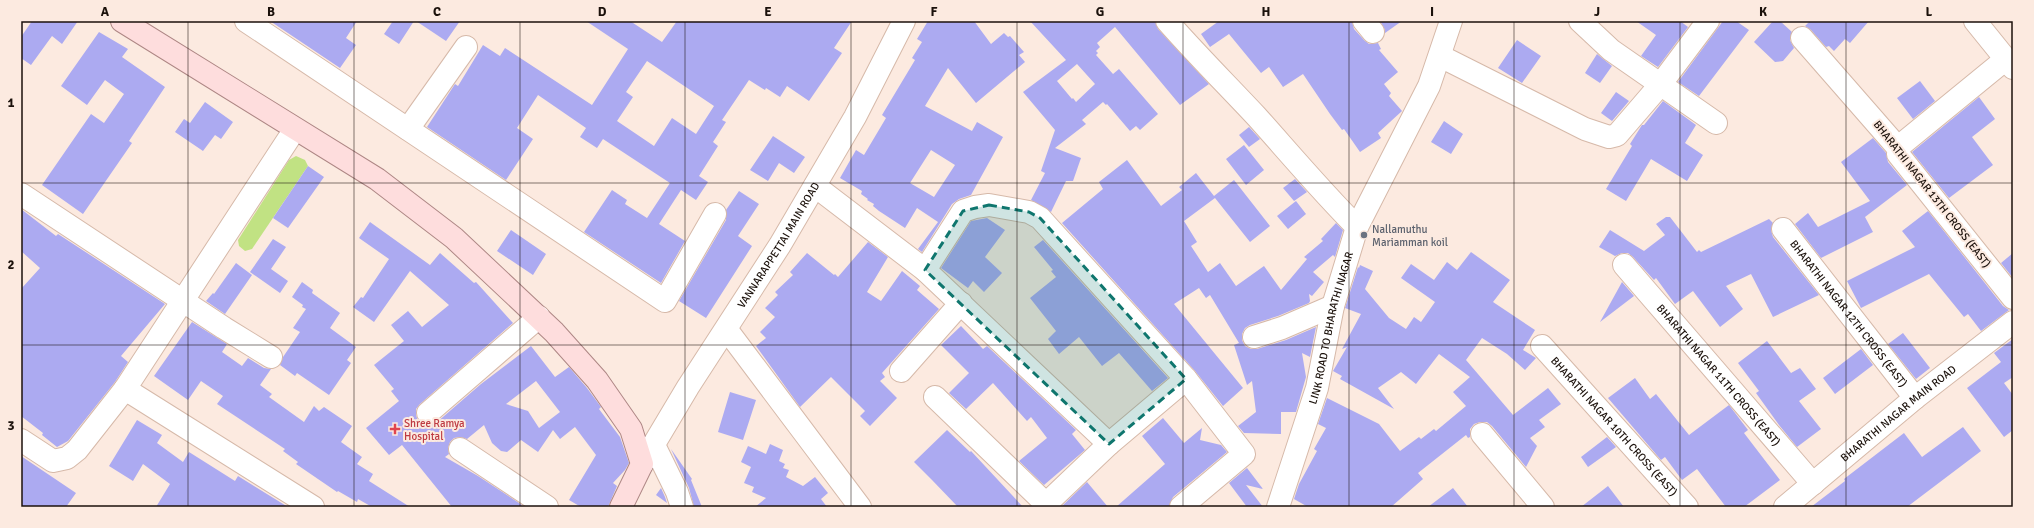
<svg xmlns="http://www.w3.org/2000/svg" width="2034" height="528" viewBox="0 0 2034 528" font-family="Signika,sans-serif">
<rect width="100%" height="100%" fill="#fceae0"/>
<path fill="#c1e283" d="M296,156L305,160L308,166L252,249L245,251L239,246L238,240L289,160Z"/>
<path fill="#acaaf1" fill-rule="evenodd" d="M32,21H78L62,44L52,36L31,65L21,58V37Z
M270,21H357L346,38L356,45L340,68Z
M393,21H414L399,44L384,34Z
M416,21H460L446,41Z
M586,21H630L662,42L677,21H852L834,48L842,53L809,101L787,86L780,97L766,88L765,90L749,80L722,120L726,122L713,142L718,146L699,176L708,182L696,200L681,190L659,224L685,241L661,283L584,232L612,190L627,200L625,204L647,218L670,183L603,139L597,148L580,137L586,128L538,95L517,128L533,139L506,180L427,127L455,84L458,86L483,45L500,56L505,48L592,105L628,49ZM647,61L714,106L696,134L672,118L654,146L617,121L633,97L626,92Z
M928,21H974L991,44L1004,33L1008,37L1010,36L1024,52L1019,55L1025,62L976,103L948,68L925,106L972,131L977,122L1003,137L971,195L959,199L952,204L922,252L918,249L938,222L917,208L905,228L879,211L873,206L874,204L867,200L868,199L861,194L862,191L840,178L856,150L864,155L886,118L882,115L915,60L912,58L922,42L917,39ZM931,150L955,165L934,197L910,183Z
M1030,21H1155L1158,29L1209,84L1180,105L1115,27L1097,43L1100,47L1096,51L1098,53L1096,55L1113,74L1119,69L1158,114L1140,130L1136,126L1130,131L1107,104L1106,105L1103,102L1082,120L1086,124L1055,148L1081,158L1073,181H1066L1051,212L1031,200L1045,173L1041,171L1055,130L1023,92L1066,60ZM1077,64L1095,84L1076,102L1073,98L1072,99L1057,81Z
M1219,21H1352L1354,29L1364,40L1369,44L1378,43L1381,49L1379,50L1398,72L1384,84L1391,93L1389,96L1402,111L1378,133L1381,138L1360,152L1344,129L1342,130L1330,114L1303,74L1283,87L1269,67L1261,73L1229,34L1210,47L1201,34Z
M1380,21H1402L1385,33V30Z
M1636,21H1680L1688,27L1658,67L1641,56L1656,35Z
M1723,21H1736L1749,30L1699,96L1678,82Z
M1773,21H1780L1792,32L1790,40L1794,48L1783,61L1775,62L1754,42Z
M1810,21H1869L1850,43L1845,39L1834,51L1829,46L1826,47L1811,30L1805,26Z
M99,32L128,49L122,57L165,87L129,141L132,143L83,214L42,185L91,114L104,123L124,94L105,80L87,105L61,86Z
M1517,40L1541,56L1522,83L1498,68Z
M1597,54L1612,66L1600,83L1585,73Z
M1920,81L1935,101L1913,119L1897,98Z
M1616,92L1629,101L1612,121L1601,113Z
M1979,97L1995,119L1972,137L1993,165L1949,198L1912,152Z
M1663,101L1696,125L1685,143L1703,155L1687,181L1651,159L1626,201L1606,189L1632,146L1630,144L1642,125H1644Z
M205,102L233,122L221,139L215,135L203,151L175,132L184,119L190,123Z
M1444,121L1463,134L1451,154L1431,142Z
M1249,127L1260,139L1249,147L1239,135Z
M773,136L805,157L794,173L779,163L768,181L750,170Z
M1873,138L1886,153L1888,162L1907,185L1865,217L1873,232L1821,258L1795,224L1808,213L1818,227L1870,201L1841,162Z
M1244,145L1264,170L1246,185L1226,159Z
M1127,160L1161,206L1182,190L1179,187L1196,173L1214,196L1234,180L1270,226L1250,242L1215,198L1184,221L1197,242L1191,246L1208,272L1220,263L1236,286L1264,266L1281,290L1307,259L1304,257L1323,241L1321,239L1336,223L1343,230L1335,257L1333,255L1313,272L1324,282L1312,296L1309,294L1310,301L1309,303L1278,316L1250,325L1245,328L1242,334V340L1245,346L1251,349H1257L1286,340L1316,327L1310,357L1302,353L1306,377L1296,412H1281V434L1244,433L1238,426L1256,412L1252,381L1247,385L1234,345L1239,343L1210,295L1206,298L1199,288L1174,304L1243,388L1223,406L1195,371L1062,223L1103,189L1099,182Z
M308,166L324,177L288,228L273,218Z
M1295,179L1307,192L1294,201L1283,188Z
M739,191L759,204L738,236L752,246L706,318L679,301L726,220V210Z
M1296,201L1306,214L1288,229L1277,216Z
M21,209L56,236L58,234L165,304L121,356L128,362L115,382L68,441L57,447L42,435L43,433L21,416V289L40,268L21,251Z
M1928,211L2003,306L2009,310L1981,331L1968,314L1964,317L1929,274L1861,308L1847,281L1915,247L1902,231Z
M1666,217H1670L1697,252L1699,250L1701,252L1769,219L1773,223L1771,230L1773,237L1819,295L1773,317L1751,274L1726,286L1743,309L1720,327L1693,291L1675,304L1656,278L1654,280L1633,257L1628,253H1622L1615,256L1599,247L1610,230L1644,251L1665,235L1656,224Z
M987,218L1005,230L985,257L1002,273L984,292L973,281L968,288L941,268L971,221Z
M370,222L430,265L440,253L474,283L476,282L513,323L420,404L416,409V415L418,421L424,425H430L436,423L481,384L531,346L555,377L569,367L587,388L601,407L599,409L620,437L629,463L625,470L613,483L617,486L608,507H581L569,500L596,455L575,427L560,439L553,430L538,452L521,440L507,452L501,451L492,443L484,425L467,439L460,437L454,438L450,442L448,448L449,454L445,457L478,476L522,505L520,507H452L402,445L389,455L366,428L399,401L391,391L394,389L374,365L404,341L391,325L408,311L422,327L449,305L410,271L374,322L353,307L361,297L363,298L389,259L359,238ZM536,381L560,412L539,428L528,411L506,404Z
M511,230L546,254L533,275L497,251Z
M273,239L286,247L271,269L288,281L280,293L250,272Z
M1043,240L1168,378L1152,391L1119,353L1102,366L1079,337L1059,354L1048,339L1056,331L1030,298L1056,277L1051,271L1053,270L1034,247Z
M868,242L888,257L867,292L881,301L902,271L920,286L917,290L939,309L882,373L885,377L880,381L897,398L870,426L860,416L865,411L831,377L800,407L756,346L766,338L760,332L775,317L765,308L778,295L775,292L793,275L790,272L807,253L834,275L835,274L838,277Z
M1471,252L1510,280L1493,302L1535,330L1523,350L1536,358L1525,370L1507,354L1482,338L1466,360L1513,415L1548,388L1561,404L1539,420L1545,427L1530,438L1537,446L1526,467L1492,426L1487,422H1480L1474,424L1470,429V437L1468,438L1466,435L1418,473L1423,479L1391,507H1308L1294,499L1299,484L1317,451L1314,449L1326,428L1318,424L1327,398L1379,424L1400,451L1419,437L1421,439L1434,429L1436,431L1466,406L1453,392L1470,377L1439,354L1416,384L1401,372L1378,388L1394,409L1340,379L1342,376L1333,371L1347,347L1342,349L1361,314L1345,308L1358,267L1359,268L1360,265L1373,271L1365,289L1389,318L1406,329L1414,317L1421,322L1435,302L1401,278L1411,264L1434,280L1447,262L1457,270Z
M2013,253V278L2001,263Z
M236,263L252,275L225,314L206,301L213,293L214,294Z
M302,282L313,290L312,293L340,313L330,328L356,347L347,360L351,363L329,395L297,373L295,376L280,365L283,357L300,332L293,328L306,309L302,307L303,305L292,297Z
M1622,282L1634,296L1600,322Z
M192,322L227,344L222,352L242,366L248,358L264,368L271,369L260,385L272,394L269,397L304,422L314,406L319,411L324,407L352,426L341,442L362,457L357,464L373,474L369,481L410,507H372L358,499L357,502L338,491L337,492L296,464L298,462L283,451L285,449L217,404L223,396L201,381L188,400L154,376Z
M961,326L983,349L987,346L1076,430L1072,434L1085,450L1044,485L1019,461L1047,438L1031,417L1027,421L993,383L966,409L949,393L969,373L941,345Z
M1903,333L1930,368L1916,379L1888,344Z
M2013,339V377L2004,383L2013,395V430L2004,437L1967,388L2001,362L1994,353Z
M1767,341L1791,373L1800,368L1816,389L1799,401L1821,429L1797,447L1779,425L1756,393L1759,391L1738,363Z
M1861,349L1873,365L1835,394L1823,378Z
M1635,378L1650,399L1656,394L1689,435L1729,405L1748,430L1744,433L1780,480L1744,507H1726L1697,469L1682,480L1665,457L1661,460L1608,398Z
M730,392L756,400L743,440L718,432Z
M1163,418L1184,443L1202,428L1200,440L1221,445L1227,452L1173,497L1169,507H1116L1165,464L1142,436Z
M137,420L162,435L157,443L183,462L189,452L235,481L238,476L288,507H156L170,484L143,464L133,481L109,466Z
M1963,427L1981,451L1907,507H1811L1845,481L1844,479L1904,433L1922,457Z
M947,430L970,452L971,451L1023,507H958L932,480L914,462Z
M1607,437L1616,447L1588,467L1581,457Z
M770,444L783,450L779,461L785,464L783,468L789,470L786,477L803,486L815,477L828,493L821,499L827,507H755L766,498L752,492L754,487L744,483L751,467L741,462L748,446L766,454Z
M671,449L692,479L691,480L702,507H694L689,488Z
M21,456L76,493L66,507H21Z
M1247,468L1263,489L1246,485L1263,507H1247L1229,483Z
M1087,482L1108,507H1061Z
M1608,486L1624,507H1581Z
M661,488L665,497L667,503L656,495Z
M1453,488L1468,507H1428Z"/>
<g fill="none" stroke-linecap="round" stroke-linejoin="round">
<defs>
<g id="minor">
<path d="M246,21L665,301L715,214"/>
<path d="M1167,21C1196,54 1227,85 1257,117C1290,154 1322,192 1357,227"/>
<path d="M1364,21L1373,32"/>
<path d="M1580,21L1611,50L1716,123"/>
<path d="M1975,21L2013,68"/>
<path d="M1802,38L1899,149L1898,154L2013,298"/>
<path d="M1440,56L1585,129L1609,137L1617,135L1660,85L1708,21"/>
<path d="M408,129L466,47"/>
<path d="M1899,149L1902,144L2006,59"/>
<path d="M815,186L925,270L1109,444L1046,504L1049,507"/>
<path d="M21,194L224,328L271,357"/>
<path id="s1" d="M1783,229L1915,398"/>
<path id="s2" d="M1624,265L1813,484"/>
<path d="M925,270L963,211L975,207L989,205L1029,212L1040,218L1186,379L1109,444"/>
<path d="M727,330L860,507"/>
<path d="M1254,337L1282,328L1333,306"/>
<path id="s3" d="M1542,346L1687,507"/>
<path d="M901,371L961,303"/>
<path d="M125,389L295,129"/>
<path d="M935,397L1046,504"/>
<path d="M428,413L539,317"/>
<path d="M1482,434L1543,507"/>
<path d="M21,440L53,461L67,458L77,450L125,389L313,507"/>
<path d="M654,445L677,492L682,507"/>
<path d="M460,449L547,507"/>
<path id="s4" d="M642,464L688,387L780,245L855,117L904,21"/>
<path d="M1181,507L1244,454L1186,379"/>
<path id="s5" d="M1278,507L1317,388L1333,306L1357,227L1429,86L1451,21"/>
<path id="s6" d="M1785,507L1915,398L2013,322"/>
</g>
<path id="major" d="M122,21L377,179L454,238L554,332L597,380L631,429L642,464L621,507"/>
</defs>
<use href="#minor" stroke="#d6b9a9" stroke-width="24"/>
<use href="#major" stroke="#ae8785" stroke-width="24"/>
<use href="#minor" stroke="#fff" stroke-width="22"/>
<use href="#major" stroke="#fedddd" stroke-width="22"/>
</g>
<path fill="#0f766e" fill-opacity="0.2" stroke="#0f766e" stroke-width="3" stroke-dasharray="8 5" stroke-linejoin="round" d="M989,205L1029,212L1040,218L1186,379L1109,444L925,270L963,211Z"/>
<path fill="none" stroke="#1b110b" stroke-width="1" stroke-opacity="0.55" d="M188,21V507M354,21V507M520,21V507M685,21V507M851,21V507M1017,21V507M1183,21V507M1349,21V507M1514,21V507M1680,21V507M1846,21V507M21,183H2013M21,345H2013"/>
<circle fill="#6b7280" stroke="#fceae0" stroke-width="1.5" cx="1364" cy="235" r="4"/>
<path fill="#e0444e" stroke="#fceae0" stroke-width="1.5" d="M393 423h4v4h4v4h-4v4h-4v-4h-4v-4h4z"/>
<g text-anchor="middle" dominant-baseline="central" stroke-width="4" stroke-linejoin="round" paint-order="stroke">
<g font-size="11" fill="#1b110b" stroke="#fceae0">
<text transform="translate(1932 194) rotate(52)">BHARATHI NAGAR 13TH CROSS (EAST)</text>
<text stroke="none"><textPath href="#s4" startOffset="258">VANNARAPPETTAI MAIN ROAD</textPath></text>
<text stroke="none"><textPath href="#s1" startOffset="107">BHARATHI NAGAR 12TH CROSS (EAST)</textPath></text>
<text stroke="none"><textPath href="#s5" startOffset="187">LINK ROAD TO BHARATHI NAGAR</textPath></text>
<text stroke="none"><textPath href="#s2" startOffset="145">BHARATHI NAGAR 11TH CROSS (EAST)</textPath></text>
<text stroke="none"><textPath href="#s6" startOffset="147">BHARATHI NAGAR MAIN ROAD</textPath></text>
<text stroke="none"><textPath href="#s3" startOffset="108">BHARATHI NAGAR 10TH CROSS (EAST)</textPath></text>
</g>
<g font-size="11" fill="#5b616d" stroke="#fceae0" text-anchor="start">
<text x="1372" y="229">Nallamuthu<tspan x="1372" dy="13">Mariamman koil</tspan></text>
</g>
<g font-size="11" fill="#be3a42" stroke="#fceae0" text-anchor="start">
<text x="404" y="423">Shree Ramya<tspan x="404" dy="13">Hospital</tspan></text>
</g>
</g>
<rect width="2034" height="528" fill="none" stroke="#fceae0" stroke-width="44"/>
<rect x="22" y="22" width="1990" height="484" fill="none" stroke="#1b110b" stroke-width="1.5"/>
<g font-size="13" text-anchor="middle" font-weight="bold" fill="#1b110b">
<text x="105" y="16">A</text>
<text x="271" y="16">B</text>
<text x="437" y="16">C</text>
<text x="602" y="16">D</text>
<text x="768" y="16">E</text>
<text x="934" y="16">F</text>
<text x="1100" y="16">G</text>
<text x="1266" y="16">H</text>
<text x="1432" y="16">I</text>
<text x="1597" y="16">J</text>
<text x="1763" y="16">K</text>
<text x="1929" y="16">L</text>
<text x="11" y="107">1</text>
<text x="11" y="269">2</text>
<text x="11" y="430">3</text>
</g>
</svg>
